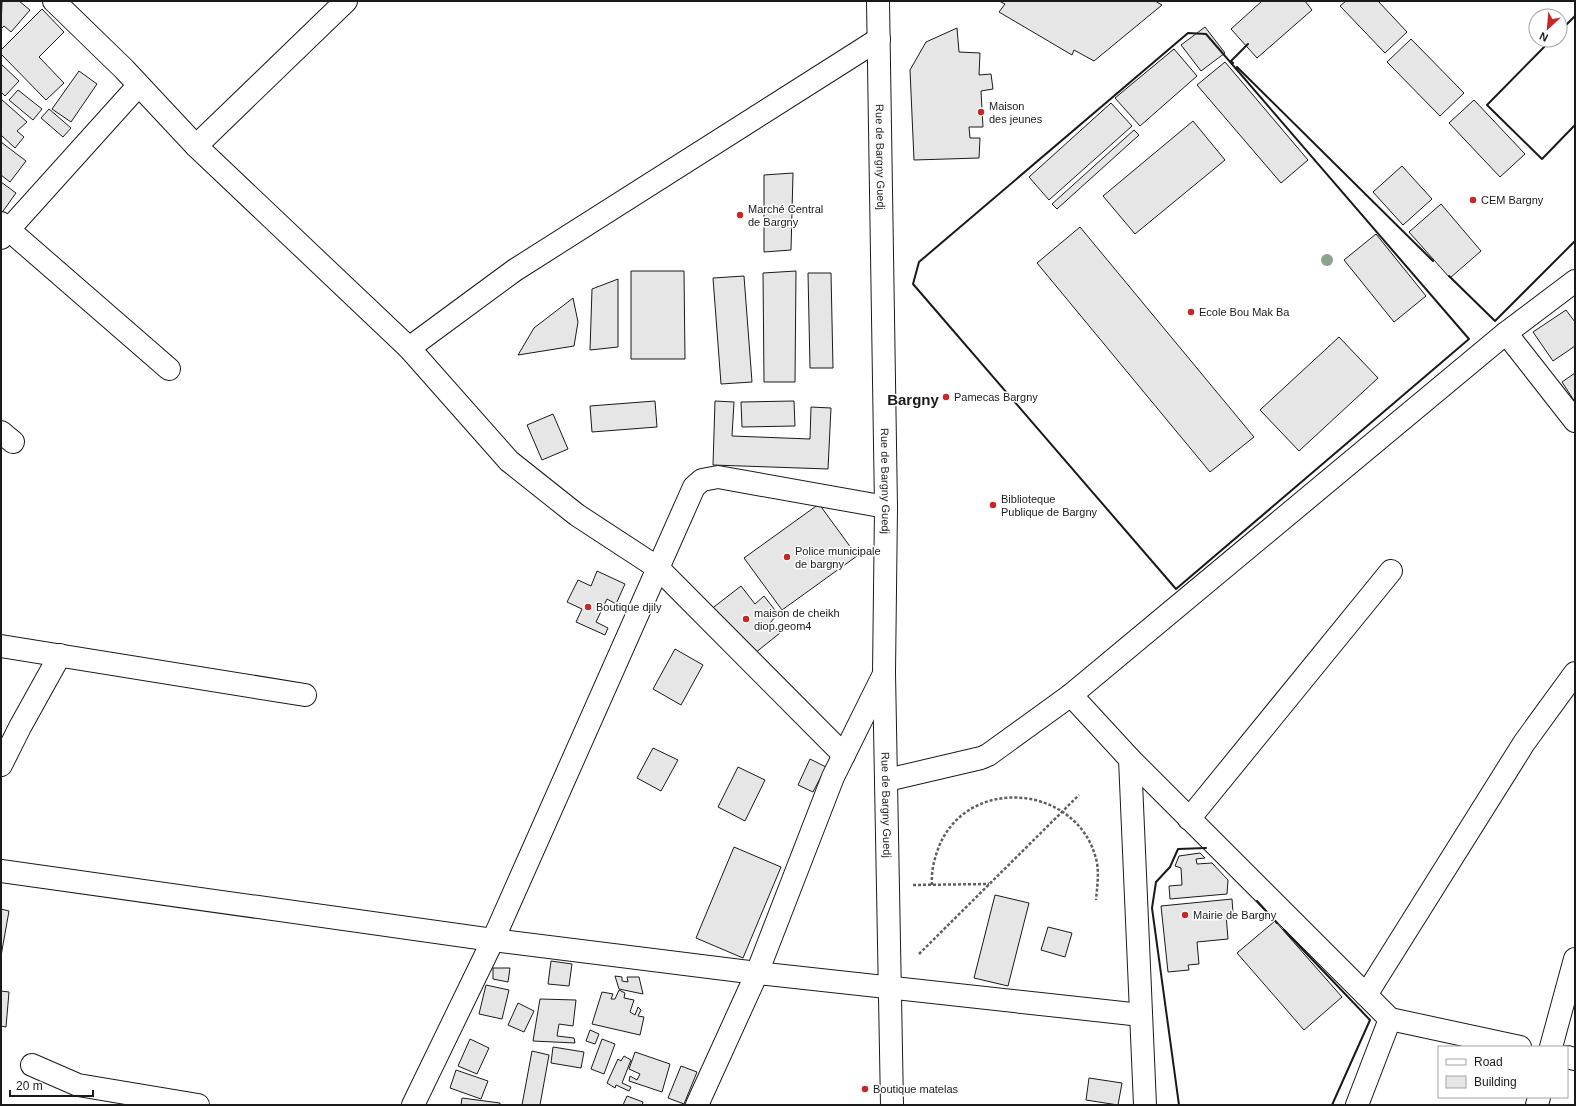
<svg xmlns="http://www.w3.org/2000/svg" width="1576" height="1106" viewBox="0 0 1576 1106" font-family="Arial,sans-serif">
<rect width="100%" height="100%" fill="#fff"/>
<path fill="#e6e6e6" stroke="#1a1a1a" d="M2,1H19L30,10L11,32L4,26L1,29Z
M999,1H1155L1162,5L1094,61L1074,50L1072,55L999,12L1005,4Z
M1262,1H1305L1312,10L1257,58L1231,29Z
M1346,1H1378L1407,32L1385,53L1340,6Z
M42,9L64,32L39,57L64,83L46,100L1,54V50Z
M1205,27L1225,53L1201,71L1181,45Z
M957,28L959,52L980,53L979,75L991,74L993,89L981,91L983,127H969L970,138H980L979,158L914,160L910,70L926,42Z
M1411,39L1464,93L1440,116L1387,62Z
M1174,49L1197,76L1140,126L1115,98Z
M1225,62L1308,160L1281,183L1197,85Z
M1,64L19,81L5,96L1,92Z
M79,71L97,84L71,122L52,109Z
M18,90L42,109L33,120L9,100Z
M1,99L27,122L17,131L24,137L15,148L1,135Z
M1474,100L1525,154L1500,177L1449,123Z
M1111,103L1132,126L1049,200L1029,177Z
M49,109L71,128L63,137L41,118Z
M1193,121L1225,160L1135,234L1103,196Z
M1134,130L1139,135L1057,209L1052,204Z
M1,142L26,161L10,182L1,175Z
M1402,166L1432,199L1403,225L1373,192Z
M793,173L791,250L764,252V175Z
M1,182L16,193L1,214Z
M1441,204L1481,251L1450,278L1409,232Z
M1080,227L1254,437L1210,472L1037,263Z
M1376,234L1426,296L1394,322L1344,260Z
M631,271H684L685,359H631Z
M796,271L795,382H764L763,273Z
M808,273H831L833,368H810Z
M744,276L752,382L721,384L713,278Z
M618,279V347L590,350L592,289Z
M573,298L578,322L574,346L518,355L534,328Z
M1566,310L1575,322V346L1553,361L1533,332Z
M1339,337L1378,378L1299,451L1260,410Z
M1575,373V402L1562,382Z
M655,401L657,427L592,432L590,406Z
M715,401L734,402L732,436L810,439L811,407L831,408L828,469L713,465Z
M794,401L795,426L742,427L741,402Z
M553,414L568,449L542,460L527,425Z
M819,504L857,556L782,610L744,558Z
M597,571L625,584L616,604L607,599L596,622L608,628L605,635L576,622L582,609L567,602L578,580L591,586Z
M741,586L755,604L764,596L778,614L770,623L780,633L750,657L710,610Z
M675,649L703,665L681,705L653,689Z
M653,748L678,760L661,791L637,778Z
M810,759L826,767L813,792L798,785Z
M738,767L765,780L745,821L718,807Z
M734,847L781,867L743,958L696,938Z
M1200,853L1205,858L1196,859L1197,864L1212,863L1228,880L1227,894L1170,899L1169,886L1182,885L1181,868L1175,866L1179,856Z
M995,895L1029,903L1008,986L974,978Z
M1232,899L1233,913L1226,914L1228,939L1197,942L1199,964L1188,965L1189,970L1168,972L1161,906Z
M1,909L9,911L1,956Z
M1275,921L1342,997L1304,1030L1237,953Z
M1048,927L1072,933L1065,957L1041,950Z
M551,961L572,964L569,986L548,984Z
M493,968H510L508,982L493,979Z
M615,976L622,977V981L628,982L627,977H639L643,994L619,989Z
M486,985L509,990L502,1019L479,1014Z
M619,990L625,993L624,998L634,1000L630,1012L635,1015L638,1007L641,1010L638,1016L644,1017L640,1035L592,1024L602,992L613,994L611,999H615Z
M1,991L9,992L6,1027L1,1026Z
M540,999L576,1000L573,1026L559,1024L557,1036L574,1038L575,1043L533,1041Z
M518,1003L534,1011L524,1032L508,1025Z
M590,1030L599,1034L595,1044L586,1041Z
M470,1039L489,1048L477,1074L458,1066Z
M602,1039L615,1044L604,1074L591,1069Z
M553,1047L584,1052L581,1068L551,1063Z
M532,1051L549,1055L540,1105H522Z
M635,1052L670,1064L662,1092L629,1081L630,1076L637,1080L640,1074L629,1069Z
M624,1056L631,1060L622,1083L631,1087L629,1091L616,1085L615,1088L607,1083L618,1059L621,1061Z
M681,1066L697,1072L684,1104L668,1098Z
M456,1070L488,1081L481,1099L450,1088Z
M1089,1078L1122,1083L1118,1105L1086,1100Z
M627,1096L643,1102L642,1105H623Z
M462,1098L500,1103V1105H461Z"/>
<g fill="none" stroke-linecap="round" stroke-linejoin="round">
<defs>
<g id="minor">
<path d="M54,1L124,69L196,146L409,348L509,461L577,515L658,568L844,755"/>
<path id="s1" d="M878,1L886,507L884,673L892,1105"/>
<path d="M196,146L346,1"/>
<path d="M1,223L169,369"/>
<path d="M1,238L138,86"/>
<path d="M1506,333L1575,421"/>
<path d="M409,348L515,270L879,39"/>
<path d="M1,432L13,442"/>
<path d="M1,646L305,695"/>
<path d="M1071,695L1130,759L1390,1019L1520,1047"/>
<path d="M1130,759L1145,1105"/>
<path d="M1,765L20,727L60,655"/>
<path d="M887,780L981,758L988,755L1071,695L1506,333L1575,281"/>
<path d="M1189,819L1391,571"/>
<path d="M1,871L493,940L757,973L1141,1015"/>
<path d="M1366,995L1524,743L1575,673"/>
<path d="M1551,1047L1575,959"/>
<path d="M1567,1057L1575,1059"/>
<path d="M32,1065L78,1085L198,1105"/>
<path d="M413,1105L493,940L694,487L702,480L718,477L886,507"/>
<path d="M697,1105L757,973L833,777L883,676"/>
<path d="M1357,1105L1390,1019"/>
<path d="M1537,1105L1539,1097"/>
</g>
</defs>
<use href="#minor" stroke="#1a1a1a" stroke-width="24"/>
<path stroke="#5f5f5f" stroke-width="2.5" stroke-dasharray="3 2" stroke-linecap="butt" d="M913,885L989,884
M932,885C931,872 934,860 938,849C966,773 1081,784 1097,863C1099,876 1097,888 1096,900
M919,954L1079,795"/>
<use href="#minor" stroke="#fff" stroke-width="22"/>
<path stroke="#1a1a1a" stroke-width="2" d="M1560,31L1575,16
M1188,33L1206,34L1469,339L1176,589L913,284L919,262Z
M1551,40L1487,105L1542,159L1575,125
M1233,63L1231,61L1248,44
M1237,67L1433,261
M1449,276L1495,321L1575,241
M1257,901L1277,923
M1284,930L1370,1020L1332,1105
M1179,1105L1152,908L1156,882L1170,867L1178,849L1206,848"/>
</g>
<circle fill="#8aa48f" cx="1327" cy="260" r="6"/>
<g fill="#c62828" stroke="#fff" stroke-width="1.5">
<circle cx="981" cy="112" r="4"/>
<circle cx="1473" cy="200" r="4"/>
<circle cx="740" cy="215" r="4"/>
<circle cx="1191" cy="312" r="4"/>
<circle cx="946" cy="397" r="4"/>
<circle cx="993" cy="505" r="4"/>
<circle cx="787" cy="557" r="4"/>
<circle cx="588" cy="607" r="4"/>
<circle cx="746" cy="619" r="4"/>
<circle cx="1185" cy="915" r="4"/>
<circle cx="865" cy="1089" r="4"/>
</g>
<g text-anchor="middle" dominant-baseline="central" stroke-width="3" stroke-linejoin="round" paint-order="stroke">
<g font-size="11" fill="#1a1a1a" stroke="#fff" text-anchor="start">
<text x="989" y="106">Maison<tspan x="989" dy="13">des jeunes</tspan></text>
<text x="1481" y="200">CEM Bargny</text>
<text x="748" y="209">Marché Central<tspan x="748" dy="13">de Bargny</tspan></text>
<text x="1199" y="312">Ecole Bou Mak Ba</text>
<text x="954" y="397">Pamecas Bargny</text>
<text x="1001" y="499">Biblioteque<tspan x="1001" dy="13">Publique de Bargny</tspan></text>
<text x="795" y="551">Police municipale<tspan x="795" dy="13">de bargny</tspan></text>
<text x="596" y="607">Boutique djily</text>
<text x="754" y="613">maison de cheikh<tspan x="754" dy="13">diop geom4</tspan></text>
<text x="1193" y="915">Mairie de Bargny</text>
<text x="873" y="1089">Boutique matelas</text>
</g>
<g font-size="11" fill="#1a1a1a" stroke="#fff">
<text stroke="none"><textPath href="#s1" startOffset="156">Rue de Bargny Guedj</textPath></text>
<text stroke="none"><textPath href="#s1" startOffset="480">Rue de Bargny Guedj</textPath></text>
<text stroke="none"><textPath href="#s1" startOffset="804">Rue de Bargny Guedj</textPath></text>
</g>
<g font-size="15" font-weight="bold" fill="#1a1a1a" stroke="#fff">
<text x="913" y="399">Bargny</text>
</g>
</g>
<rect width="1576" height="1106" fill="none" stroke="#1a1a1a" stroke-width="4"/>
<rect x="1438" y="1046" width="130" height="52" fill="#ffffff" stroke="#a3a3a3"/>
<rect x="1446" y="1059" width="20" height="6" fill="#ffffff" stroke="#a3a3a3"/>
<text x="1474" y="1066" font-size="12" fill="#1a1a1a">Road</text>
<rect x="1446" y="1076" width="20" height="12" fill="#e6e6e6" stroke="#a3a3a3"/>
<text x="1474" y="1086" font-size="12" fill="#1a1a1a">Building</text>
<g transform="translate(1548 28) rotate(206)"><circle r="19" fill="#ffffff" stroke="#a3a3a3"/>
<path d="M0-3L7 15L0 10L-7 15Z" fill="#c62828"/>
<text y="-6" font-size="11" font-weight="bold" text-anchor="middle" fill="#1a1a1a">N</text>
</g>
<path d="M10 1090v6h83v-6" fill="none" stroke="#1a1a1a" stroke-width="2"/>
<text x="16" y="1090" font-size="12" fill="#1a1a1a" stroke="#ffffff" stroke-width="3" paint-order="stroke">20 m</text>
</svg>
